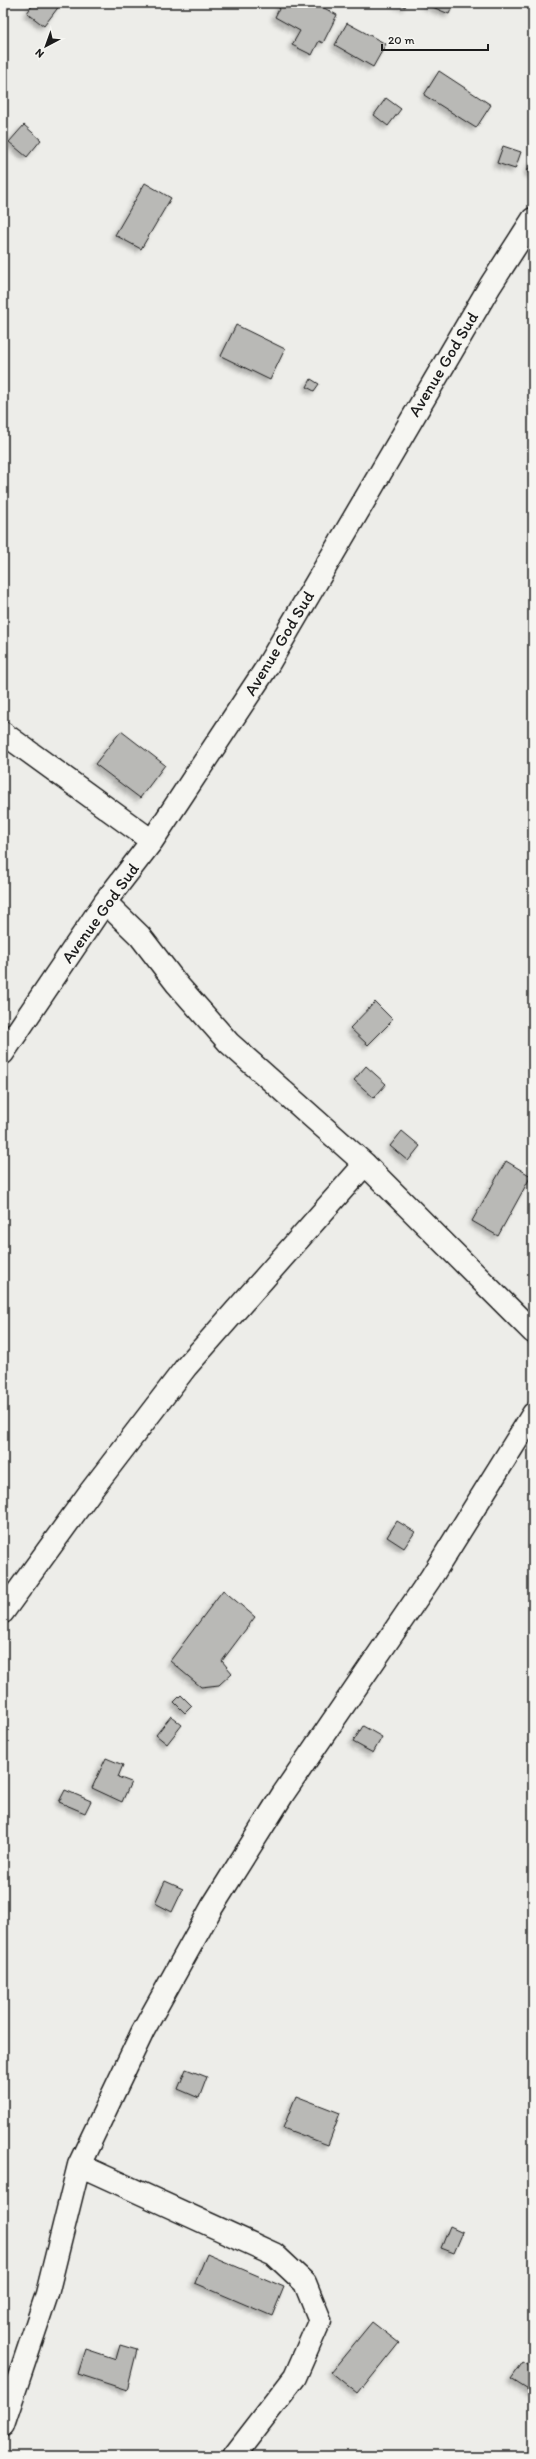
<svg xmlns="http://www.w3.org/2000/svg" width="536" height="2459" viewBox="0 0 536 2459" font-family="Itim,sans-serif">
<defs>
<filter id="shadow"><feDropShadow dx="-3.5" dy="3.5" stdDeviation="2" flood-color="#0004"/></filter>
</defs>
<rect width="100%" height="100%" fill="#edede9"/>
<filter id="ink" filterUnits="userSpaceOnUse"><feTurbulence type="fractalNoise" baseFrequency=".025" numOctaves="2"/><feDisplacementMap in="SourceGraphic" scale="8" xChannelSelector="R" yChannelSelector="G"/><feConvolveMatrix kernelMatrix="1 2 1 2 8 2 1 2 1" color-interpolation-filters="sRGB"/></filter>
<g filter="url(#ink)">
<path fill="#b9b9b6" stroke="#1c1c1c" filter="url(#shadow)" d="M34,3H58L60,5L44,26L27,13Z
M282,3H315L337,15L323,43L319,41L312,55L292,45L300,31L275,17Z
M396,3H407L405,7Z
M423,3H454L449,14Z
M347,23L386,44L373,67L335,45Z
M439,71L491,105L476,128L424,95Z
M386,98L401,109L388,126L374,115Z
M24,125L41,140L27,157L9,142Z
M503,146L521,152L515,169L497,163Z
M533,160V174L527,172Z
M145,183L171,198L141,249L115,235Z
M236,325L285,349L270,380L221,356Z
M311,379L319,384L314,391L307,387Z
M121,731L165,765L140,798L95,764Z
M375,1002L393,1020L368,1045L350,1028Z
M366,1066L386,1084L374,1098L354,1080Z
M402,1131L420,1146L408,1161L390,1146Z
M506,1161L531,1176L498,1236L472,1221Z
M397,1521L415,1532L404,1548L387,1537Z
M223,1590L255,1617L222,1661L232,1673L219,1685L201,1687L170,1661Z
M181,1695L192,1706L185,1713L174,1702Z
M171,1716L182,1725L167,1744L156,1735Z
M363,1726L382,1737L373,1753L353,1742Z
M106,1758L123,1765L118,1777L131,1782L122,1802L92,1788Z
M65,1790L91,1801L85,1813L59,1802Z
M165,1881L183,1889L172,1912L155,1903Z
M186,2069L207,2077L199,2098L178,2089Z
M296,2096L340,2113L328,2145L283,2128Z
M450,2226L463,2232L454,2253L441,2248Z
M207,2254L284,2287L272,2316L195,2283Z
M372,2322L399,2343L358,2394L331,2372Z
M120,2345L137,2350L127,2390L78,2374L86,2349L116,2359Z
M523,2362L533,2368V2393L511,2379Z"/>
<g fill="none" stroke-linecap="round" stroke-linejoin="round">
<defs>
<path id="minor" d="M3,733L152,841
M105,902L140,936L177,984L229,1043L365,1164L533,1332
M3,1053L105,902L152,841L265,670L490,286L533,219
M3,1612L90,1492L186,1367L365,1164
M79,2165L274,2254L305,2283L320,2320L295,2377L234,2456
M3,2425L47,2294L79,2165L143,2031L212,1907L283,1794L430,1579L533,1414"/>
</defs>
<use href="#minor" stroke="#1c1c1c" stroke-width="25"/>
<use href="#minor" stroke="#f6f6f2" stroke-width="22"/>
</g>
</g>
<g text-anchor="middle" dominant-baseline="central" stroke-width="3" stroke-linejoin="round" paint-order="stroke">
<g font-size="17" fill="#1c1c1c" stroke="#f6f6f2">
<text transform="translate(443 364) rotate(-59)">Avenue God Sud</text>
<text transform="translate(279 643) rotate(-59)">Avenue God Sud</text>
<text transform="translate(100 913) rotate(-54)">Avenue God Sud</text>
</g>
</g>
<rect width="536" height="2459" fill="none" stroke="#f6f6f2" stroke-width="16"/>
<rect x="8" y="8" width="520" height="2443" fill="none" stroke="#1c1c1c" stroke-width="1.5" filter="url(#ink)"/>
<g transform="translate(46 46) rotate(221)" stroke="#f6f6f2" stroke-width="3" paint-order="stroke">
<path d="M0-3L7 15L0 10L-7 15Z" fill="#1c1c1c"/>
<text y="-6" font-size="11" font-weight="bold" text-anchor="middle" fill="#1c1c1c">N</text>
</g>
<path d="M382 44v6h106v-6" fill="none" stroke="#1c1c1c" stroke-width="2"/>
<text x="388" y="44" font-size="12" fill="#1c1c1c" stroke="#f6f6f2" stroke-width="3" paint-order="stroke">20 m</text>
</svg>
